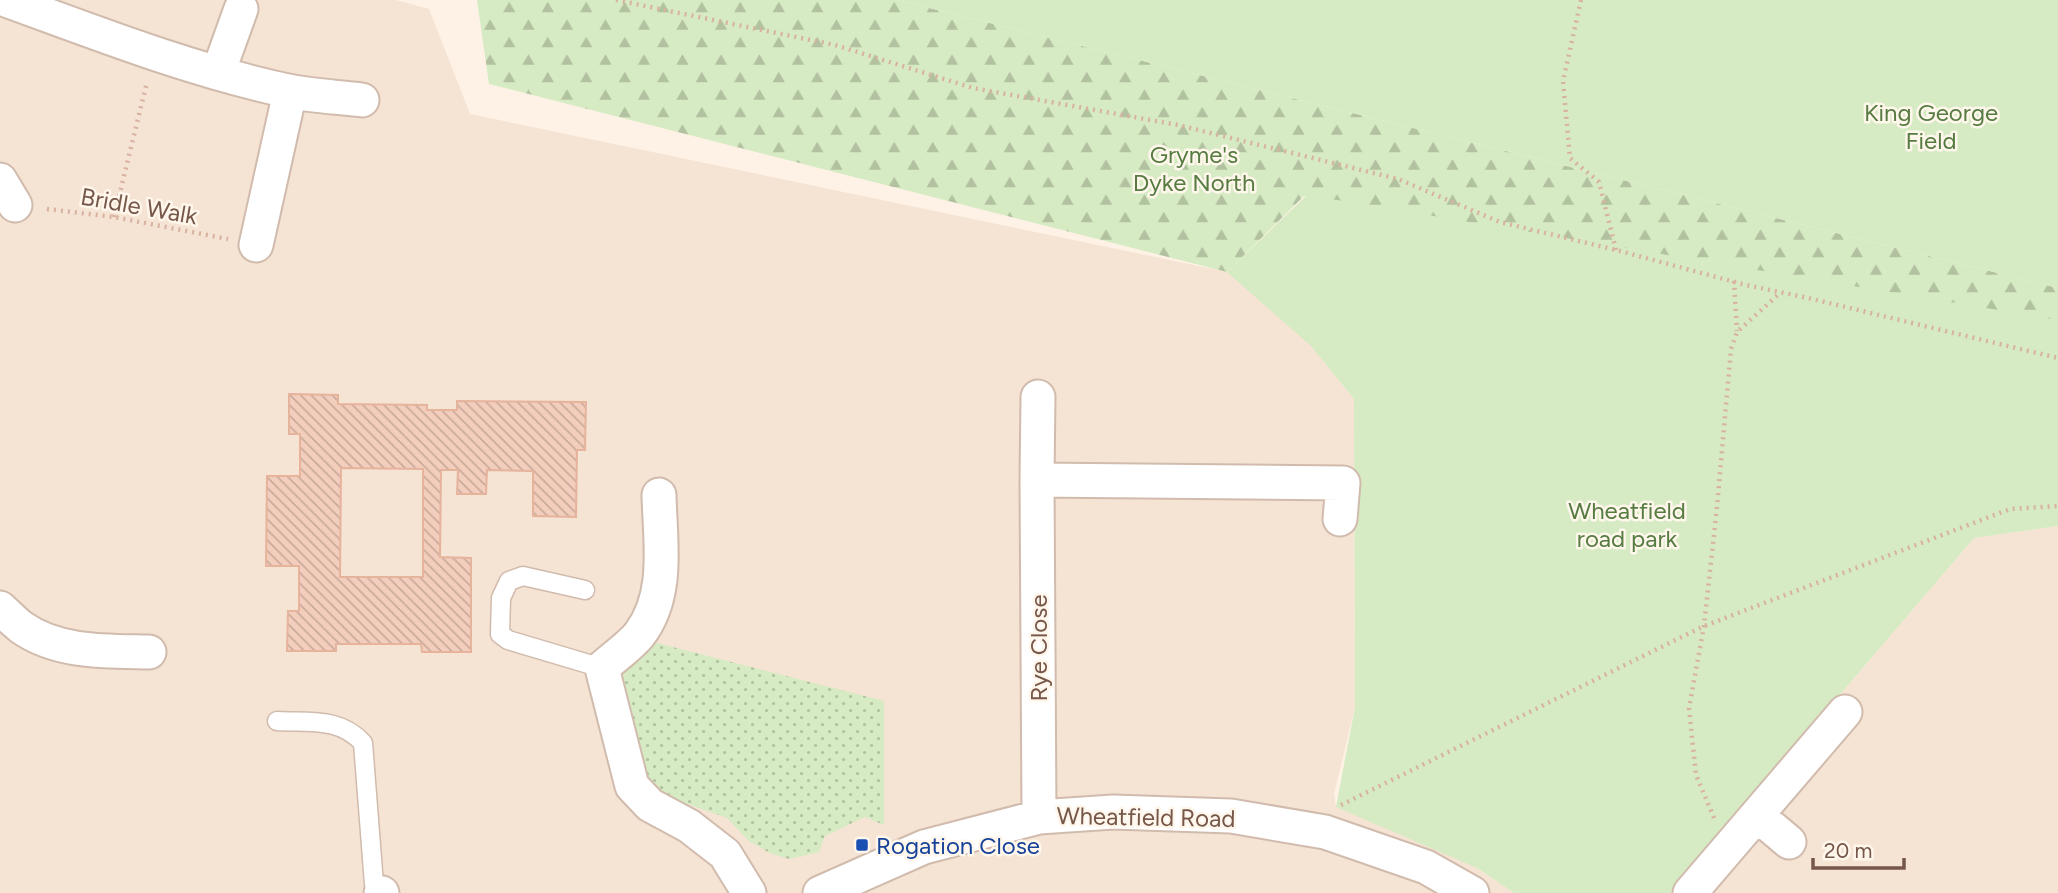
<svg xmlns="http://www.w3.org/2000/svg" width="2058" height="893" viewBox="0 0 2058 893" font-family="Figtree,sans-serif">
<defs>
<pattern id="grass-dots" width="8" height="8" patternUnits="userSpaceOnUse" patternTransform="scale(1.75)"><rect width="8" height="8" fill="#d6ebc3"/><path d="M2 2h.1M6 6h.1" fill="none" stroke="#b2c1a0" stroke-width="1.8" stroke-linecap="round"/></pattern>
<pattern id="forest-firs" width="22" height="20" patternUnits="userSpaceOnUse" patternTransform="scale(1.75)"><rect width="22" height="20" fill="#d6ebc3"/><path d="M5 1l3.5 6h-7zM16 11l3.5 6h-7z" fill="#b2c1a0"/></pattern>
<pattern id="building-back-hatch" width="6" height="6" patternUnits="userSpaceOnUse" patternTransform="scale(1.75)"><rect width="6" height="6" fill="#f3cebc"/><path d="M-1 5l2 2M0 0l6 6M5-1l2 2" fill="none" stroke="#c9aa9b"/></pattern>
</defs>
<rect width="100%" height="100%" fill="#fdf2e5"/>
<path fill="#f5e3d3" d="M0,0H396L429,9L470,114L1227,272L1292,322L1354,399L1355,707L1334,794L1336,807L1465,860L1514,893H0Z
M2058,526V893H1670L1974,538Z"/>
<path fill="url(#grass-dots)" d="M653,642L884,701V825L865,817L825,836L819,852L789,859L770,853L749,841L727,818L663,795L649,783L638,766L621,691L622,673L627,661Z"/>
<path fill="url(#forest-firs)" d="M477,0H897L2058,288V462L1762,329L1304,196L1227,272L489,84Z"/>
<path fill="#d6ebc3" d="M897,0H2058V288Z
M1307,195L2058,320V526L1974,538L1670,893H1514L1477,868L1336,807L1355,707L1354,399L1311,346L1227,272Z"/>
<path fill="url(#building-back-hatch)" stroke="#e6b39c" stroke-width="2" fill-rule="evenodd" d="M289,394L338,395V404L427,405V410H457V401L586,402L585,450H577L576,517L533,516V471L487,470L486,494H457L458,470H441L440,557L471,558V652H422L421,644H336V651H287L288,611H299V566H266L267,476H300V434H289ZM341,468L423,469V577H340Z"/>
<g fill="none" stroke-linecap="round" stroke-linejoin="round">
<defs>
<path id="lane" d="M585,590L523,576L509,581L501,598L500,634L508,640L602,668
M277,721C310,723 339,717 363,743L374,884L382,893"/>
<path id="street" d="M6,0C99,34 191,70 288,91C312,96 338,97 362,100
M218,73L241,9
M0,180L15,205
M256,245L290,92
M1037,480L1038,397
M659,495C660,542 670,595 639,635C629,647 614,657 602,668L632,786L650,805L689,826L725,854L749,893
M0,608C7,614 13,621 21,627C57,653 106,651 149,652
M1757,815L1789,842
M1039,817L1037,480L1343,483L1340,519
M381,893H382
M820,893L924,847L1039,817L1113,812L1231,816L1325,832L1426,867L1472,893
M1690,893L1845,712"/>
</defs>
<use href="#lane" stroke="#d1bbad" stroke-width="21"/>
<use href="#street" stroke="#d1bbad" stroke-width="37"/>
<path stroke="#d8b19f" stroke-width="4.5" stroke-dasharray="2 5" stroke-linecap="butt" d="M616,0L835,45L973,88L1178,125L1398,179L1500,222L1616,250L1746,285L1808,298L2058,358
M1581,0L1563,81L1570,158L1599,182L1616,250
M47,209L114,217L228,239
M114,217L147,82
M1734,281L1737,331
M1341,805L1704,626L2010,509L2058,506
M1714,818L1696,775L1689,708L1704,626L1717,507L1731,349L1737,332L1780,293"/>
<use href="#lane" stroke="#fff" stroke-width="18"/>
<use href="#street" stroke="#fff" stroke-width="33"/>
</g>
<rect fill="#1a4fb4" stroke="#fff6ec" stroke-width="2.5" x="855" y="838" width="14" height="14" rx="3.5"/>
<g text-anchor="middle" dominant-baseline="central" stroke-width="5" stroke-linejoin="round" paint-order="stroke">
<g font-size="24" fill="#567c41" stroke="#fff6ec">
<text x="1931" y="112">King George<tspan x="1931" dy="28">Field</tspan></text>
<text x="1194" y="154">Gryme's<tspan x="1194" dy="28">Dyke North</tspan></text>
<text x="1627" y="510">Wheatfield<tspan x="1627" dy="28">road park</tspan></text>
</g>
<g font-size="24" fill="#765749" stroke="#fff6ec">
<text transform="translate(139 206) rotate(10)">Bridle Walk</text>
<text transform="translate(1038 648) rotate(-90)">Rye Close</text>
<text transform="translate(1146 817) rotate(1)">Wheatfield Road</text>
</g>
<g font-size="24" fill="#164399" stroke="#fff6ec" text-anchor="start">
<text x="876" y="845">Rogation Close</text>
</g>
</g>
<path d="M1813 858v10h91v-10" fill="none" stroke="#765749" stroke-width="3.5"/>
<text x="1824" y="858" font-size="21" fill="#765749" stroke="#fff6ec" stroke-width="5" paint-order="stroke">20 m</text>
</svg>
